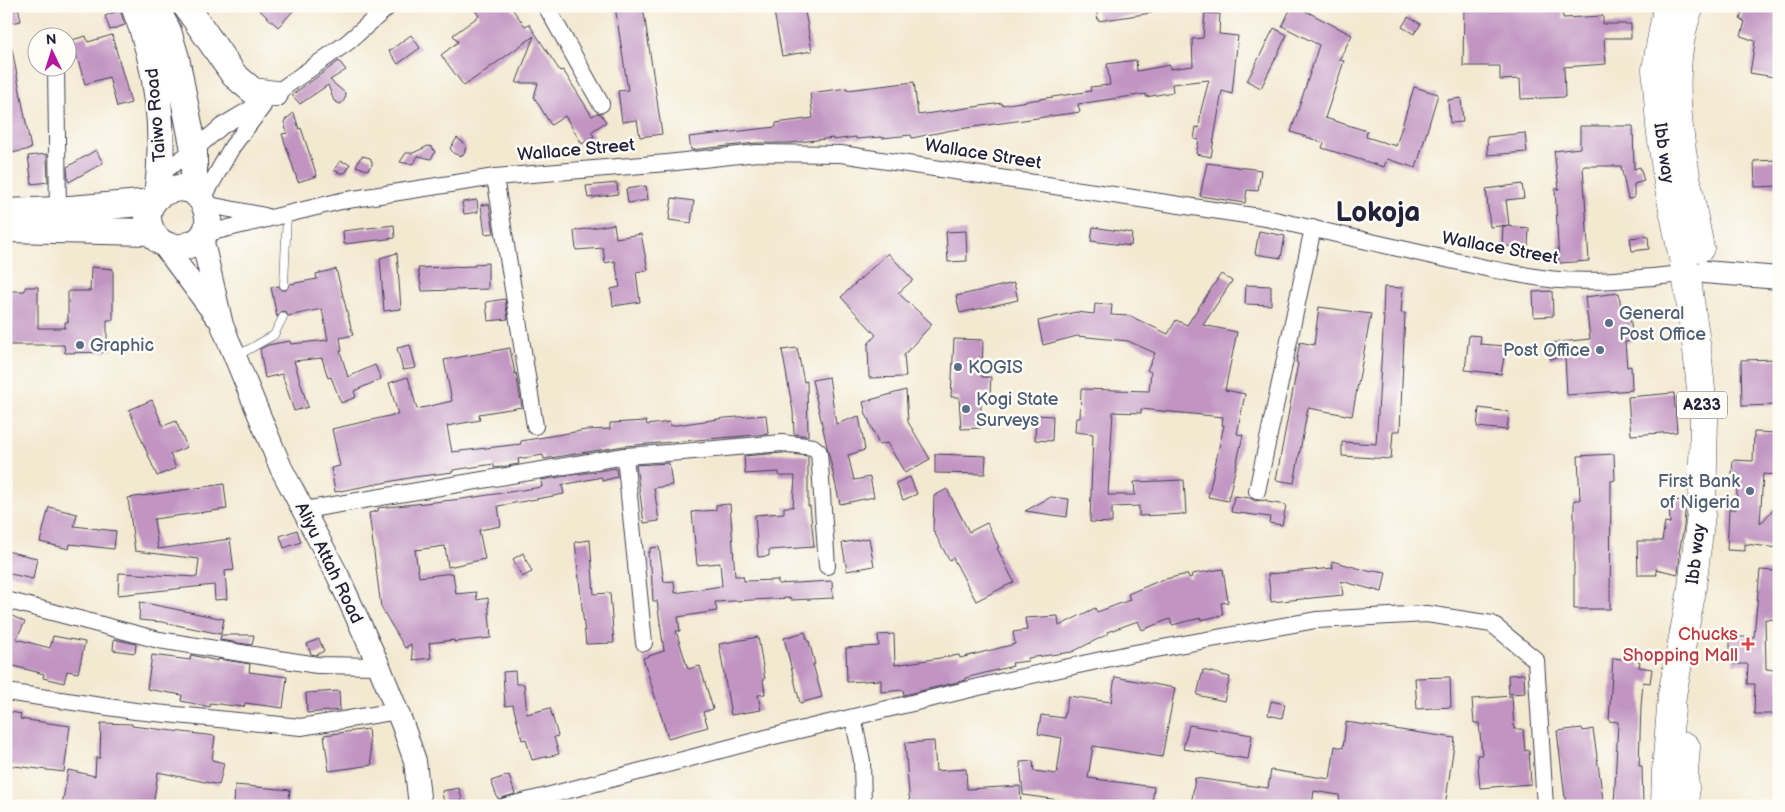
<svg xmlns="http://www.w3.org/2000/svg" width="1785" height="812" viewBox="0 0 1785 812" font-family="'Balsamiq Sans',sans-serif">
<rect width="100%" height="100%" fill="#fdfcf7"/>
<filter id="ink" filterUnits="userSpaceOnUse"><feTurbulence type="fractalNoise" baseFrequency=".02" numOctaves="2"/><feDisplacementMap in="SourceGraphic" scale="10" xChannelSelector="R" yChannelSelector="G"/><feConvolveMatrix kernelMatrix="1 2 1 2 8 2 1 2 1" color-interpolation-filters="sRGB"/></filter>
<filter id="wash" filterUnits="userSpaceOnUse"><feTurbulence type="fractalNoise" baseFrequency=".0096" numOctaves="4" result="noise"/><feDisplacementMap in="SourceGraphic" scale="20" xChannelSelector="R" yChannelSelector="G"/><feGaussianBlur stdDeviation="1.12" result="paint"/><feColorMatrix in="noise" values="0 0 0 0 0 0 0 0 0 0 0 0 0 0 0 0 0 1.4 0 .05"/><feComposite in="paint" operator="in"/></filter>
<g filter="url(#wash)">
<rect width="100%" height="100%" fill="#f3e9d1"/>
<g id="blocks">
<path fill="#c194c2" d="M6,6H18L21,21L6,24Z
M255,6H298L278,27Z
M472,6H510L525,26L529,24L560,71L563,70L592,116L597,113L601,114L606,122L591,132L594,136L582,144L565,116L551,125L534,97L538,83H516L534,36L464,86L441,55L458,42L453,35L479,16Z
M615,6H643L662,134L640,137L637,120L622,122L618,91L628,90Z
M773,6H804L812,51L782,56Z
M1096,6H1150L1151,13L1098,21Z
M1292,6H1296L1352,35L1339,60L1344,61L1325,118L1367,131L1366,137L1396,146L1414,87L1438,94L1416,168L1387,159L1384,167L1322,148L1324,143L1291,132L1319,45L1282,26Z
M1464,6H1562L1563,18L1603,16V24H1631V38H1604L1606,64L1564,67L1565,97L1521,99L1520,79L1500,80V66H1463Z
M1744,6H1779V45L1774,77L1750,73L1755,41L1741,36L1745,21L1740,20Z
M120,10L125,25L110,30L105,16Z
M1205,13L1220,14L1219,34L1238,36L1232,94L1222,91L1211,157L1196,154L1199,140L1194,139L1196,127L1199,128L1201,110L1209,80L1172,84L1173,92L1146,97V94L1078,104L1080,112L952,130L912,138L911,135L882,138V137L856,139V137L833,140V138L791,143H756L691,150L689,137L776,127V123L813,118L810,93L847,88V90L914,82L918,115L1002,103V105L1091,91L1090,87L1110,85L1107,64L1136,60L1137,71L1170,65V69L1193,66L1192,39L1203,38Z
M1408,17L1421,24L1414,34L1402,27Z
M1274,28L1287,35L1261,88L1247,81Z
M112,35L131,103L117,107L109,77L85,84L72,40L86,36L88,42Z
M411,35L420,48L398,64L389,51Z
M12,49L31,149L6,154V50Z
M339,61L346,70L330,80L345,93L346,96L343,102L340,104L334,101L328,85L300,104L292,95Z
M1461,98L1463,122L1450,123L1448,100Z
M294,113L299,129L301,128L317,176L298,182L282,134L287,133L284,122L286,119Z
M1580,126H1633L1634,169L1640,167L1644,181L1634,184V198L1628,199L1621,166H1583L1589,261L1559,263L1555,189H1559L1554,151L1580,148Z
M1525,133L1527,152L1488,155L1487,137Z
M457,138L464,143L466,147L464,154L460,156L453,153L450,148Z
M428,146L432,147L435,152L431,159L418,156L414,163L410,164L400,162L406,153H413Z
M96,150L103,163L69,182L68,180L67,167Z
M47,154L48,182L32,184L28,156Z
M363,156L370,158L372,162V165L367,170L356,166L360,158Z
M1779,160V186L1755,187L1754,161Z
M340,161L350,164L347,171L344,173H340L334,170Z
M1207,163L1261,170L1258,191L1247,190L1245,203L1200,196Z
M617,183L618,194L588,198L586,186Z
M1522,184L1524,198L1506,200L1509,225L1490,227L1486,189Z
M646,186L648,200L628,203L626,189Z
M672,198L694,201L691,223L669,220Z
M477,200L478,212L464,214L462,202Z
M489,204L494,233L485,234L481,205Z
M614,224L616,238L641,234L648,270L636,272L640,302L613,306L611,289L620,287L615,261L605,263L603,248L576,250L574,231Z
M394,225L395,238L344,244L343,231Z
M1503,226L1529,228L1528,247L1502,246Z
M1093,227L1132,233L1131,246L1091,241Z
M966,231L967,261L948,262L946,232Z
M1259,231L1285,236L1281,258L1255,254Z
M1648,236L1649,249L1632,251L1630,238Z
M397,253L401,309L384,311L380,258Z
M888,253L913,280L898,293L932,324L904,355L906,377L869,378L868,344L876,335L841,297Z
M488,263V289L422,291L418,268L475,266V264Z
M91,267L113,269V320H107V352L65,353L64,345H6V291H25V287H38V328H65V322H68V291H90Z
M336,269L353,335L340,338L342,351H340L348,377L375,365L381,379L354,391L356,397L341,403L331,377L328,378L322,358L294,361L308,407L294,411L282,374L265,378L260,349L268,345L290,341L291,344L328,340L322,309L288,316L286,312L282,311L277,317L271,287L279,286L281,290H286L290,284L317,279L316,274Z
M1221,274L1232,281L1203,325L1237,332L1225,390L1245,394L1237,434L1243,435L1228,501L1208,497L1224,425H1222L1223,417L1141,409V413L1113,412L1108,495H1135L1134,482L1184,480L1186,514L1139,516V506L1112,507V523L1090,522L1093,434L1075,432L1076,418H1080L1081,389L1149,391L1151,372L1147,370L1155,353L1128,341L1077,336L1043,345L1038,321L1076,312L1094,314L1095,304L1112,305L1111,315L1130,316L1168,334L1176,320L1187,325Z
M1014,283L1018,300L960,313L956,296Z
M1246,285L1271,286V305L1245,304Z
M1384,287L1403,288L1401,313H1405L1400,431H1393L1391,459L1342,456V442L1376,444L1384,316H1383Z
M1552,291L1553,316L1534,317L1533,292Z
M1619,293L1621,308L1629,307L1633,341L1625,342L1627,367L1631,366L1632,390L1567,395L1565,357L1550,359L1549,343L1590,339L1585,297Z
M505,299L508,319L488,321L486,302Z
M1319,307L1371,314L1352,416L1308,408L1294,483L1276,480L1298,363L1296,362L1300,342L1314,345Z
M1469,335L1481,336L1480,344L1506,346L1501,374L1465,370Z
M954,339L983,340L982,377H991L990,393H981V428L961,429L959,397H951Z
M410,345L416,368L403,370L397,348Z
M510,348L515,374L516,373L522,407L479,414L480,420L447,426L452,452L521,444V441L586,430L610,429V423L646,421L647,425L670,422V426L725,418L766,415L768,434L624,446L544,459L543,455L518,459L519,464L494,468V464L453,470V472L414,477L335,492L331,468L340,466L332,429L398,414L389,383L408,377L417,409L452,401L444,360Z
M797,348L804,382L807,381L808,436L794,434L793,411L782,350Z
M1779,359V405L1742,406L1741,360Z
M829,377L836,424L859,416L865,450L848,455L854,480L870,477L874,497L840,504L812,380Z
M906,390L908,422L930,459L905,473L887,443L879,445L866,414L863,402Z
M1674,393L1677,432L1631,435L1628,397Z
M152,400L163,426L176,421L187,447L170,454L176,468L157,476L129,410Z
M1479,408L1509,412L1507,430L1477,427Z
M1036,415L1053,416L1052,441L1035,440Z
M1754,432L1779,433V475L1763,474L1760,524L1779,503V548L1745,544V551L1727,550L1729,509H1736L1738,474H1732L1733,460L1753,461Z
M782,453L808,456V506H810L814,547L769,550V556L758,557L755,515L784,513V507H793L795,476H779V472L745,474L744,456Z
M935,454L986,456L985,474L935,473Z
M1614,454L1615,480L1611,481L1610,609H1574V500H1580L1578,456Z
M669,463L672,485L654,488L659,521L644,523L636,465Z
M616,468L617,477L602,481V477L562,485L564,494L498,506L501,526L479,530L485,559L448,567L445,546L415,550L419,577L453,573L456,594L476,592L477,600L488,598L491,638L454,642V640L429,643L431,658L413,660L411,644L405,648L381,607L369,513L378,511V508L462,499L542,487L541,480Z
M910,477L917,494L903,500L896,483Z
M224,484L227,509L154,519L158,549L230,539L234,570L225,571L227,599L215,600L214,585L118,595L119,573L197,577L199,559L135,551L128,498Z
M947,489L969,532L987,523L999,547L997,548L1014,582L976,601L953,558L949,560L933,530L934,496Z
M1234,496L1250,498L1255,501L1267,500V502L1286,505L1282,525L1269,523L1270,517L1231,512Z
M1051,497L1069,499L1067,517L1025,511Z
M1686,500L1684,526L1679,553L1680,554L1678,574L1656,569L1657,575H1638L1637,541H1662L1665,522L1670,523L1669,501Z
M730,504L735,576H743L744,581L778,580V584L832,581L833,598L791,600L790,598L715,602L717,611L678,617L680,631H676L688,669L700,666L713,709L703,712L708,727L668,738L643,658L664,651L657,601H653L651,566H649L648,552H650V548L659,547L664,582L674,581L675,593L722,586L720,563L697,565L692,512L716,510V505Z
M49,507L77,514L74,526L116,531L114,549L70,544L69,549L40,542Z
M297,530L301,542L284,548L280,536Z
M869,538L874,566L847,571L842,543Z
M590,540L594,594L610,593L614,643L586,644L575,542Z
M6,551L37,558L33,579L6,573Z
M523,553L532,572L522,577L513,559Z
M1332,561L1372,572L1373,570L1386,572L1382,592L1341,581L1343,595L1271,602L1268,574L1333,568Z
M1223,569L1228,602L1221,603L1223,615L1201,620V618L1172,625L1170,619L1142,630L1138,621L1107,632L1108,634L1072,652L1028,658V661L1012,663L1013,666L965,678L966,680L904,695L903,690L881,692V680L847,682L846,648L879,646L878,635L894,634L895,665L959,655L960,658L1015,644L1013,632L1027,630L1025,618L1058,616L1059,626L1095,608L1097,612L1130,600L1128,594L1161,580L1183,575H1188V577L1191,578L1192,574Z
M1760,570L1779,571V620L1765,619L1766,669L1779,670V714H1754L1755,684H1747L1748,664H1733L1734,651L1730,652V637H1754Z
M140,602L224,619L221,634L162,622L139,620Z
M6,613L25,622L16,639L50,648L53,636L85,642L78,673L67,671L64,683L43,678L44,674L6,664Z
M805,632L808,642L809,641L815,664H813L822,697L800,703L784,638Z
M221,635H254L252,645L220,640Z
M758,637L765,679H763L765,694L758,695L761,710L731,715L719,644Z
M114,639L136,644L135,653L113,650Z
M319,639L324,651L316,655L311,654L307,644Z
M152,655L190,660L191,655L218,661V659L250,664L249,672L287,677L283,708L245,703L244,707L210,703V707L181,701L182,695L147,689Z
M1613,658L1640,661L1639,667L1652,669L1650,683L1643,682L1641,706L1639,766H1642L1643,806H1614L1618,722L1609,721Z
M1203,670L1230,677L1224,701L1197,695Z
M515,671L516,684H524L527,714L550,708L558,736L554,737L559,754L532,760L526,739L522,740L513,705L505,706L503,672Z
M1524,674L1525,693L1509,694L1508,675Z
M1115,677L1175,688L1162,757L1093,746L1088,778L1154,787L1152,806H1102L1023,795L1020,762L1033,761L1034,771L1057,774L1062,738L1038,734L1041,715L1064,718L1068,696L1111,702Z
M1450,677L1451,707L1417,709L1415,678Z
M339,691L340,710L307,713L306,693Z
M1512,696L1514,729H1523L1525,751L1529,750L1531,784L1480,788L1477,755H1482L1479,723H1474L1472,699Z
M1271,701L1285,704L1282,718L1268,715Z
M6,711L21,714L20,719L70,726L64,772L6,765Z
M1346,722L1455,738L1445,806H1340L1339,795L1314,791L1312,806H1191L1195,778L1268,788L1271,770L1330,779L1335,746L1343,748Z
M101,723L132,724V726L215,736L212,760L224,763L219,785L158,772L153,806H62L68,770L95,776L96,758H100Z
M1189,725L1252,735L1248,759L1183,749Z
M1582,728L1583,731L1593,729L1604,806H1566L1557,731Z
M368,729L372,765L329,771L324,735Z
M934,741L936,771L966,769L967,789L1020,786L1021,806H910L905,743Z
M509,775L515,794L498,799L491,781Z
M235,785L290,790L288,806L234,805Z
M459,788L462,800L444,804L442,791Z"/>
</g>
</g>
<g filter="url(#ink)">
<use href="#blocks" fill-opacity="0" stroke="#414052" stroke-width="1"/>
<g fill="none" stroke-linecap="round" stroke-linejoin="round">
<defs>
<path id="lane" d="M6,195L11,207
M284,285L287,213
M237,356L274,335L283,317"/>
<path id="street" d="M546,6L601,104
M56,68L58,210
M160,174L194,150L222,126L269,98L348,42L389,6
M495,177L535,426
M202,200L232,147L263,106
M204,204L265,216
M204,234L341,201L495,177L667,163L757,153L841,154L1266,218L1490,269C1513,273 1536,278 1559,280C1604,283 1650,277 1695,273
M625,456L644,643
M1257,491L1313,228
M304,510L625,456L682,452L782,443L813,447L819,452L827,566
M6,600L159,640L317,665L379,666
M6,692L135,711L301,727L397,711
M853,717L862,761L863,806
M506,806L539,798L770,737L1004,681L1129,654L1316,620L1427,614L1492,624L1536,660L1545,806"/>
<path id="secondary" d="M202,238L222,325L281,468L338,576L379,666L403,726L415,761L420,806
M162,243L216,316
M1704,272L1779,278"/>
<path id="primary" d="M134,6C158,65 166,133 157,197
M155,6L168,31L176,58L194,150V192
M186,6L234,75L253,91L275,94
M179,188C184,189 190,189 194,192C207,202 214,224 202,237C199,241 193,243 189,245C149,260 126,195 179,188Z
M6,212L58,210L153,202
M6,229L151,232"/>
<path id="highway" d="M1690,6C1661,77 1686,175 1700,248
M1665,806L1666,771L1672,695L1691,595L1702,507L1704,419L1697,350L1686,273L1668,184L1660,126L1656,69L1666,14L1669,6
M1686,806L1684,772L1686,747"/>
</defs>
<use href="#lane" stroke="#414052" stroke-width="9"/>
<use href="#street" stroke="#414052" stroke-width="18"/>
<use href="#secondary" stroke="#414052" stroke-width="24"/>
<use href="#primary" stroke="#414052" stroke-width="28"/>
<use href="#highway" stroke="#414052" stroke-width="29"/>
<use href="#lane" stroke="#fff" stroke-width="8"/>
<use href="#street" stroke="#fff" stroke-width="16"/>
<use href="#secondary" stroke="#fff" stroke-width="22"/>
<use href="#primary" stroke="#fff" stroke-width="26"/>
<use href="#highway" stroke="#fff" stroke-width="28"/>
</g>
</g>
<g fill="#5c6f8a" stroke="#fdfcf7" stroke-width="2">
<circle cx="1609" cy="323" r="5"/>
<circle cx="80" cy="345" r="5"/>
<circle cx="1600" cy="350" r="5"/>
<circle cx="958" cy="367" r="5"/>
<circle cx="966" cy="409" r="5"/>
<circle cx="1750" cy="491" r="5"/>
</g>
<path fill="#e0444e" stroke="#fdfcf7" stroke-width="2" d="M1745.5 636.5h5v5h5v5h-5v5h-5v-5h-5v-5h5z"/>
<g text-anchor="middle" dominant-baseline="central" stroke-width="5" stroke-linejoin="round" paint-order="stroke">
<rect fill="#fdfcf7" stroke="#646373" stroke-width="1" x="1677" y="391.5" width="50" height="27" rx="4"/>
<g font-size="16" font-weight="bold" fill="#22223b">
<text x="1702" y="405">A233</text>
</g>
<g font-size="18" fill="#22223b" stroke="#fdfcf7">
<text transform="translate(156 115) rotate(-95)">Taiwo Road</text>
<text transform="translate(576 150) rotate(-5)">Wallace Street</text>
<text transform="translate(1664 153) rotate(82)">Ibb way</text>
<text transform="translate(983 154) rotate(9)">Wallace Street</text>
<text transform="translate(1500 248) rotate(10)">Wallace Street</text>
<text transform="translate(1696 554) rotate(-83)">Ibb way</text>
<text transform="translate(329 563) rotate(64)">Aliyu Attah Road</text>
</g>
<g font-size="18" fill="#4e5e75" stroke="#fdfcf7" text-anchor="start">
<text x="1619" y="313">General<tspan x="1619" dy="21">Post Office</tspan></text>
<text x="90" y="345">Graphic</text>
<text x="1590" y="350" text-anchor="end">Post Office</text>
<text x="968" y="367">KOGIS</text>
<text x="976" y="399">Kogi State<tspan x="976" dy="21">Surveys</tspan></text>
<text x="1740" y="481" text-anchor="end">First Bank<tspan x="1740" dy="21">of Nigeria</tspan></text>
</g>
<g font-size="18" fill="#be3a42" stroke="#fdfcf7" text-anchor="end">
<text x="1738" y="634">Chucks<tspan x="1738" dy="21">Shopping Mall</tspan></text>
</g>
<g font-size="28" font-weight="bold" fill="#22223b" stroke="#fdfcf7">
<text x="1378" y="212">Lokoja</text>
</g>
</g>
<rect width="1785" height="812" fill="none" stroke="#fdfcf7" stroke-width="25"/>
<g transform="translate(52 52) rotate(356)"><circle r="24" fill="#fdfcf7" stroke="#a5a5ac"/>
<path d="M0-4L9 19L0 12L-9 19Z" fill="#b5179e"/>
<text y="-8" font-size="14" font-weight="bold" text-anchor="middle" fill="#22223b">N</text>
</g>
</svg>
